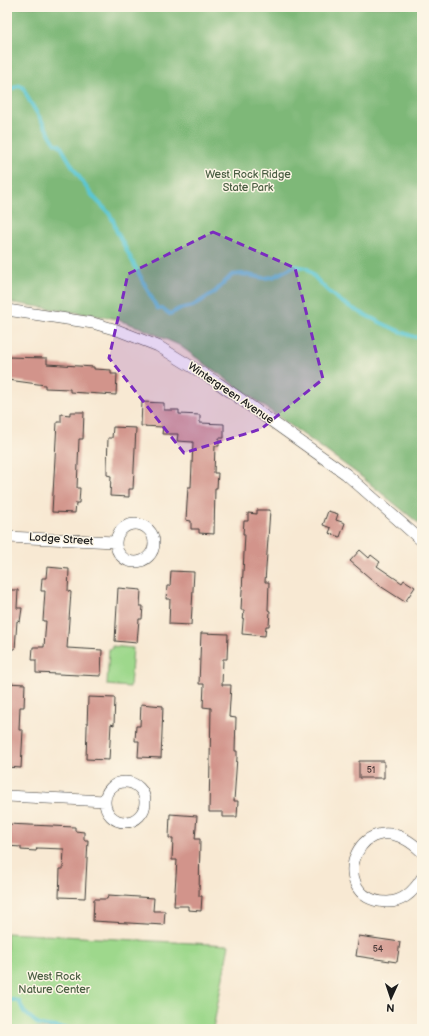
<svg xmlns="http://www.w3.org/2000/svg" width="429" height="1036" viewBox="0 0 429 1036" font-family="'Balsamiq Sans',sans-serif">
<rect width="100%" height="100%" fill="#fcf5e5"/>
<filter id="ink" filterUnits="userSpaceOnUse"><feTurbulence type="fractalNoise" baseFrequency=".025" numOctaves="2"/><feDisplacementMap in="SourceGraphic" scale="8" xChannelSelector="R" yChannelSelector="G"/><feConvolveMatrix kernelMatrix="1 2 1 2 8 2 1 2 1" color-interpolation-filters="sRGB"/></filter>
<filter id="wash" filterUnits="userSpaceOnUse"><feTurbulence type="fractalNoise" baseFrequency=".012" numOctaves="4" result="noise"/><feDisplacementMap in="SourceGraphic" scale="16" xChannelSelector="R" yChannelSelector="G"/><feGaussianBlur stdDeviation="0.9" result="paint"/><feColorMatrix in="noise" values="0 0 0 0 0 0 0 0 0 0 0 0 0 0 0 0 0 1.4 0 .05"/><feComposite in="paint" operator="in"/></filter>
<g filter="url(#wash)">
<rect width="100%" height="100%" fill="#f8e9d3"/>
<path fill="#9ed88c" stroke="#5d7a54" d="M112,646L133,648L130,687L107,685L109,649H112Z
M7,933L229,945L213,1029H7Z"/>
<path fill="#7eb878" stroke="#4d6a4a" d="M7,7H422V526L358,474L179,345L139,327L112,318L7,302Z"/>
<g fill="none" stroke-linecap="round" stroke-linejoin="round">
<path stroke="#5ac6d3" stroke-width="4" d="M7,91L20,85L23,87L29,100L55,143L60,145C70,162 80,180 92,195C103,209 112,211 116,230L157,308L163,309L170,314L179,309L193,306L215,292L232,275L242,274L264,278L273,277L294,266L307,268C316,279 326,291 338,299C347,307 413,340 422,338
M7,999L19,1001L24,1012L39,1025L72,1029"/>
</g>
<g id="blocks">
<path fill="#d2948b" d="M7,357L47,358V364L94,367V369L111,370V374H117L116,395L70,392V389L45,388V385L8,380Z
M142,402L164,403V410H179V414L200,415V423L224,424V438H219V446H215L214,473H218L217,488H215L214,534L199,533V529H191V521L186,520L188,487H191L193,442L177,441L178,434H162L163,427L141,426Z
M70,412H84L83,439H79L77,488H80L79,503H76L75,513L52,512L57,422H61V414L70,415Z
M113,427L136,428L133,489H129V497L110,496L111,476L107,475V466L108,438H112Z
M257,510H270L265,582H269L268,610L270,611L269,626H266L265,636L242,634L244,610H241L245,534H243L244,521H248V513L257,514Z
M328,511L338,514L336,520L345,523L340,537L329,533L331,528L323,525Z
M360,550L369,558L371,555L380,562L377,566L402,583L404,580L415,587L405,602L377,584L350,561Z
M47,567L69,569L68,591L71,592L67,648L102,650L101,676L36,673V660H32L33,647H44L46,621H43L45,591H41L42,578H46Z
M171,571L194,572L191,625L169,624L170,599H166L167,586H170Z
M118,588L141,590L140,606H143L142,619H139L137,643L115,641Z
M7,590H18L17,608H22L20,622L17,621L15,649H7Z
M201,633L228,634L227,659H223L222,685H231L229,717L236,718L235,751H237V757L234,801H238L237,817H223V812H209L211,708L203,707L204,684H199Z
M7,683L25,684L24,707H20L19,730H23L21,768L7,767Z
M88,697L115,698L114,725L111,724L109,760L86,759Z
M141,704L163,706L161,758L138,757L139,741H135L136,726H140Z
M359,761H384V778H359Z
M170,814L197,816L195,839H200L199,896H202L201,911L188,910V906H174L177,860H172L173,838H169Z
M7,824L75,827V831L84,832V840H88L85,898L59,897L60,869H63L64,849L37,848L36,851L21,850V847L7,846Z
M108,895L154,898L153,911H165L164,925L93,921L94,899H107Z
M359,936L400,942L397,962L356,956Z"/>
</g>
</g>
<g filter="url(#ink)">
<use href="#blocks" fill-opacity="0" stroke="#3d3b37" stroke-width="1"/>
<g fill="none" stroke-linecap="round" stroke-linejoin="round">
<defs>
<path id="street" d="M7,310L93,323L117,330L158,346L218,383L346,474L422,541
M116 543a19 19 0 1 1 38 0a19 19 0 1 1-38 0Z
M7,537L115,542
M105 802a20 20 0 1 1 40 0a20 20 0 1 1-40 0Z
M7,796L105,801
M422,852C360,792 322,899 386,902C403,903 414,891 422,878"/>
</defs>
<use href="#street" stroke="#3d3b37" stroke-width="12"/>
<use href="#street" stroke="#fff" stroke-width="11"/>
</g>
</g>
<path fill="#7b2cbf" fill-opacity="0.2" stroke="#7b2cbf" stroke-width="3" stroke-dasharray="8 5" stroke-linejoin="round" d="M213,232L295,268L323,379L261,429L184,453L109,358L128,274Z"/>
<g text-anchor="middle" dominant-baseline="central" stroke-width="3" stroke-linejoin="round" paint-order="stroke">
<g font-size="9" fill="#4a3a38">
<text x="371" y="770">51</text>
<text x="378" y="949">54</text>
</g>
<g font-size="11" fill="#4a5e43" stroke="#fcf5e5">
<text x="248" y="174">West Rock Ridge<tspan x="248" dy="13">State Park</tspan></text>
<text x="54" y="976">West Rock<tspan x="54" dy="13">Nature Center</tspan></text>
</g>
<g font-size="11" fill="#1c1c1c" stroke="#fcf5e5">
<text transform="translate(231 393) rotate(34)">Wintergreen Avenue</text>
<text transform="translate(61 539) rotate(4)">Lodge Street</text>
</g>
</g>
<rect width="429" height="1036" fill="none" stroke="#fcf5e5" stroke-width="24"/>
<g transform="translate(391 998) rotate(183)" stroke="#fcf5e5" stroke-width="3" paint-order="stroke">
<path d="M0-3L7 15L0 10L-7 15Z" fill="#1c1c1c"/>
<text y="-6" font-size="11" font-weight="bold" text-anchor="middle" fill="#1c1c1c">N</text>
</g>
</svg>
